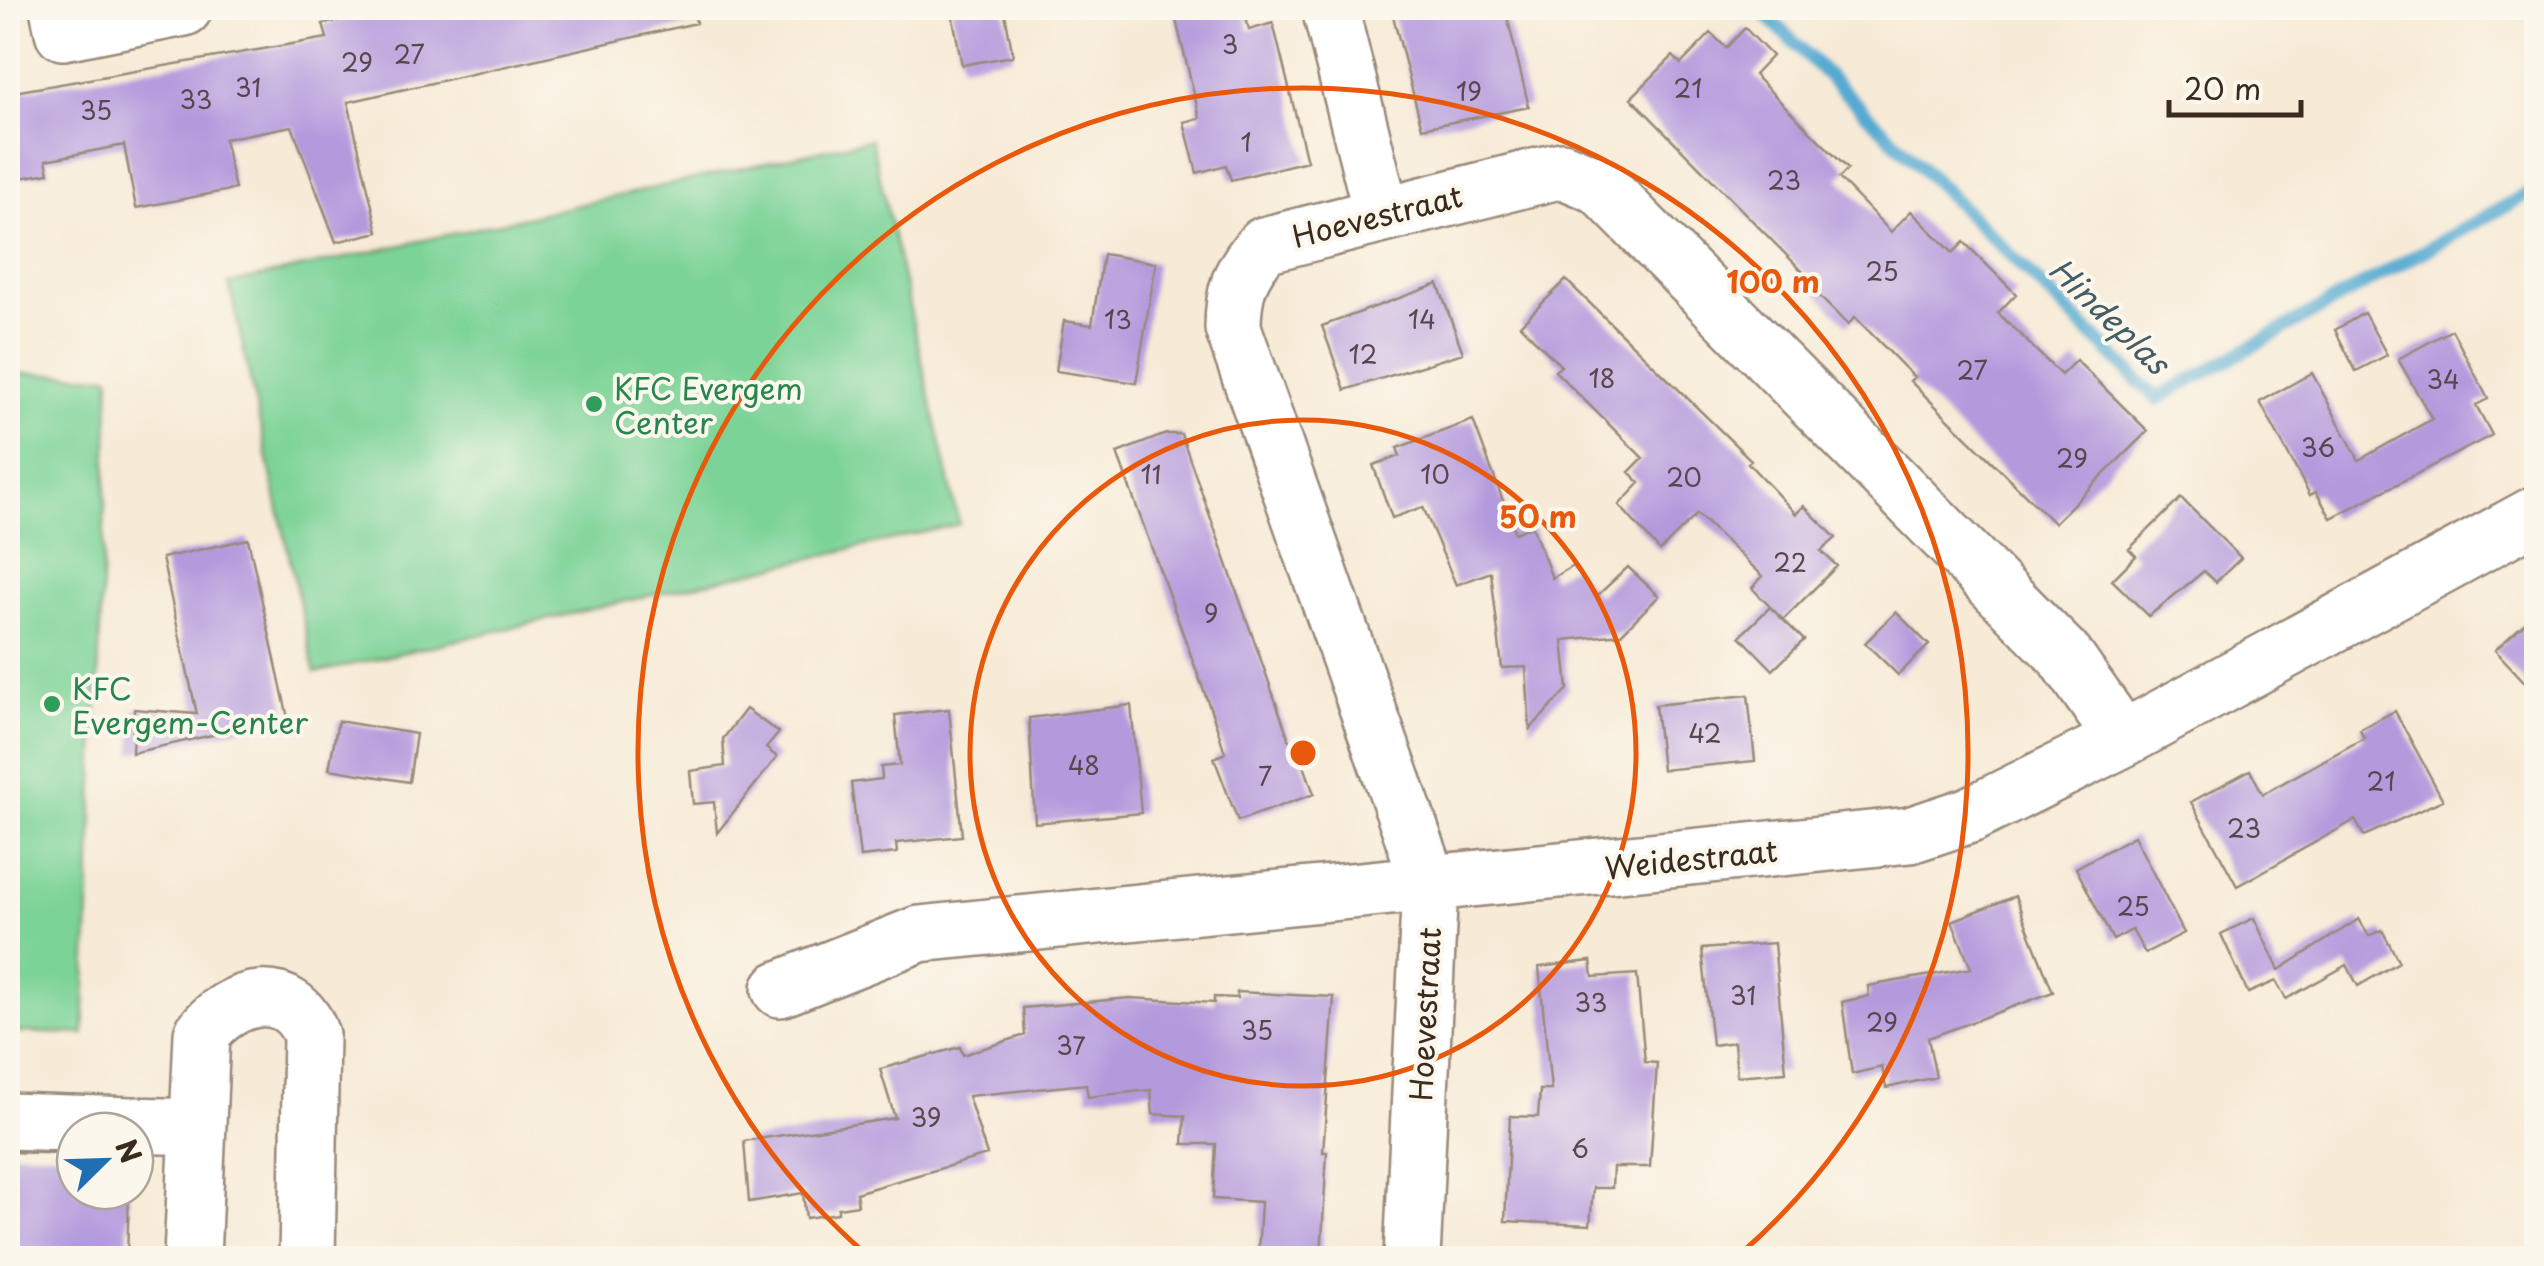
<svg xmlns="http://www.w3.org/2000/svg" width="2544" height="1266" viewBox="0 0 2544 1266" font-family="'Playpen Sans',sans-serif">
<rect width="100%" height="100%" fill="#fbf7ec"/>
<filter id="ink" filterUnits="userSpaceOnUse"><feTurbulence type="fractalNoise" baseFrequency=".01" numOctaves="2"/><feDisplacementMap in="SourceGraphic" scale="20" xChannelSelector="R" yChannelSelector="G"/><feConvolveMatrix kernelMatrix="1 2 1 2 8 2 1 2 1" color-interpolation-filters="sRGB"/></filter>
<filter id="wash" filterUnits="userSpaceOnUse"><feTurbulence type="fractalNoise" baseFrequency=".0048" numOctaves="4" result="noise"/><feDisplacementMap in="SourceGraphic" scale="40" xChannelSelector="R" yChannelSelector="G"/><feGaussianBlur stdDeviation="2.25" result="paint"/><feColorMatrix in="noise" values="0 0 0 0 0 0 0 0 0 0 0 0 0 0 0 0 0 1.4 0 .05"/><feComposite in="paint" operator="in"/></filter>
<g filter="url(#wash)">
<rect width="100%" height="100%" fill="#f7ead6"/>
<path fill="#7cd397" stroke="#5c7e5a" stroke-width="2.5" d="M871,139L959,524L315,673L229,284Z
M8,373L110,376L84,1034L8,1032Z"/>
<g fill="none" stroke-linecap="round" stroke-linejoin="round">
<path stroke="#56aad2" stroke-width="14" d="M1759,8L2157,399L2536,189"/>
</g>
<g id="blocks">
<path fill="#b39add" d="M400,8H694L696,23L348,102L378,232L336,242L292,126L224,139L235,189L136,208L124,145L46,160L49,173L8,180V93L327,38L323,24Z
M951,8H1004L1013,56L962,65Z
M1173,8H1244L1249,30L1273,23L1307,161L1231,180L1226,165L1197,173L1184,122L1200,118Z
M1391,8H1505L1529,107L1422,128Z
M1745,28L1772,56L1754,75L1848,169L1839,178L1891,232L1911,211L1953,253L1964,242L2016,294L1998,313L2061,375L2076,360L2148,431L2054,523L1910,381L1914,377L1855,317L1848,325L1813,290L1817,286L1631,98L1673,56L1681,64L1711,33L1726,48Z
M1103,254L1156,263L1136,383L1056,371L1064,321L1092,325Z
M1566,280L1751,460L1748,463L1796,514L1804,506L1836,538L1821,551L1837,566L1783,620L1752,588L1763,576L1697,514L1660,551L1619,505L1640,483L1629,472L1643,458L1555,371L1561,366L1520,325Z
M1438,284L1463,353L1345,390L1322,326Z
M2364,313L2387,355L2356,371L2335,330Z
M2452,330L2488,399L2476,405L2492,435L2331,518L2316,492L2310,495L2260,402L2312,373L2359,460L2432,419L2398,359Z
M1473,420L1515,533L1532,526L1552,578L1573,566L1597,596L1628,567L1659,596L1621,634L1563,640L1568,689L1530,729L1526,667L1502,668L1491,572L1456,585L1423,507L1392,518L1373,465L1400,456L1397,448Z
M1166,434H1181L1296,759L1301,757L1314,794L1238,821L1214,758L1225,753L1216,724L1117,453Z
M2181,498L2241,558L2216,582L2204,571L2149,616L2112,580L2136,556L2129,549Z
M248,539L288,718L132,753L134,709L197,714L162,558Z
M1770,607L1804,640L1773,670L1740,636Z
M1896,612L1929,645L1898,675L1865,643Z
M2536,613V694L2495,650Z
M1748,695L1755,761L1662,770L1655,705Z
M1131,705L1141,813L1035,823L1029,718Z
M746,709L779,733L766,748L777,757L717,833L714,802L693,804L690,771L725,766L723,739Z
M949,709L962,836L896,843L897,853L860,857L851,783L882,779L881,767L900,765L895,715Z
M2395,711L2443,800L2364,836L2355,820L2237,886L2191,802L2250,770L2263,794L2364,738L2360,729Z
M338,721L416,734L409,782L329,769Z
M2134,836L2184,933L2145,953L2132,930L2113,940L2076,868Z
M2015,896L2053,992L1928,1038L1936,1077L1886,1088L1882,1067L1852,1074L1842,1002L1869,996L1868,986L1971,968L1952,921Z
M2254,918L2279,970L2359,919L2369,936L2382,930L2399,962L2358,986L2347,965L2286,999L2276,981L2248,993L2221,934Z
M1774,943L1786,1072L1737,1076L1734,1042L1712,1045L1702,949Z
M1591,961L1593,977L1637,974L1645,1062L1657,1063L1650,1167H1613L1612,1188H1593L1590,1225L1505,1221L1510,1116L1538,1117L1540,1090H1551L1539,967Z
M1237,992L1334,997L1323,1152H1327L1321,1256L1258,1254L1261,1202L1213,1199L1216,1144H1183L1185,1116L1153,1114L1151,1090L1088,1097L1086,1084L968,1096L987,1155L856,1193L858,1205L838,1208V1213L806,1218L803,1193L749,1202L744,1141L895,1118L880,1069L960,1047L963,1055L1025,1035L1023,1008L1130,998L1214,1003V997L1237,998Z
M8,1152L75,1154V1191H129L127,1258H8Z"/>
</g>
</g>
<g filter="url(#ink)">
<use href="#blocks" fill-opacity="0" stroke="#998a7a" stroke-width="2.5"/>
<g fill="none" stroke-linecap="round" stroke-linejoin="round">
<defs>
<path id="minor" d="M58,8L63,32L184,8
M1330,8L1381,212
M780,989L919,934L1910,835L1970,815L2123,739L2536,514
M8,1121L195,1127
M192,1258L202,1034C231,994 291,980 311,1035L307,1258
M1412,1258L1430,885L1233,328C1233,291 1240,272 1264,245L1562,170L1600,186L2065,656L2123,739"/>
</defs>
<use href="#minor" stroke="#998a7a" stroke-width="60"/>
<use href="#minor" stroke="#fff" stroke-width="55"/>
</g>
</g>
<g fill="none" stroke="#e8590c" stroke-width="5">
<circle cx="1303" cy="753" r="333"/>
<path d="M867 1255A665 665 0 1 1 1739 1255"/>
</g>
<g fill="#2e9e5b" stroke="#fbf7ec" stroke-width="4">
<circle cx="594" cy="404" r="10"/>
<circle cx="52" cy="704" r="10"/>
</g>
<g text-anchor="middle" dominant-baseline="central" stroke-width="8" stroke-linejoin="round" paint-order="stroke">
<g font-size="25" fill="#59464e">
<text x="1230" y="44">3</text>
<text x="409" y="54">27</text>
<text x="357" y="62">29</text>
<text x="248" y="87">31</text>
<text x="1688" y="88">21</text>
<text x="1469" y="91">19</text>
<text x="196" y="99">33</text>
<text x="96" y="110">35</text>
<text x="1246" y="142">1</text>
<text x="1784" y="180">23</text>
<text x="1882" y="271">25</text>
<text x="1118" y="319">13</text>
<text x="1422" y="319">14</text>
<text x="1363" y="354">12</text>
<text x="1972" y="370">27</text>
<text x="1602" y="378">18</text>
<text x="2443" y="379">34</text>
<text x="2318" y="447">36</text>
<text x="2072" y="458">29</text>
<text x="1151" y="474">11</text>
<text x="1435" y="474">10</text>
<text x="1684" y="477">20</text>
<text x="1790" y="562">22</text>
<text x="1211" y="613">9</text>
<text x="1705" y="733">42</text>
<text x="1084" y="765">48</text>
<text x="1265" y="776">7</text>
<text x="2381" y="781">21</text>
<text x="2244" y="828">23</text>
<text x="2133" y="906">25</text>
<text x="1743" y="995">31</text>
<text x="1591" y="1002">33</text>
<text x="1882" y="1022">29</text>
<text x="1257" y="1030">35</text>
<text x="1071" y="1045">37</text>
<text x="926" y="1117">39</text>
<text x="1580" y="1148">6</text>
</g>
<g font-size="30" fill="#3b2a1e" stroke="#fbf7ec">
<text transform="translate(1377 215) rotate(-14)">Hoevestraat</text>
<text transform="translate(1691 858) rotate(-6)">Weidestraat</text>
<text transform="translate(1424 1014) rotate(-87)">Hoevestraat</text>
</g>
<g font-size="30" fill="#27864d" stroke="#fbf7ec" text-anchor="start">
<text x="614" y="387">KFC Evergem<tspan x="614" dy="34">Center</tspan></text>
<text x="72" y="687">KFC<tspan x="72" dy="34">Evergem-Center</tspan></text>
</g>
<g font-size="32" font-style="italic" fill="#465d66" stroke="#fbf7ec">
<text transform="translate(2110 315) rotate(44)">Hindeplas</text>
</g>
</g>
<circle cx="1303" cy="753" r="15" fill="#e8590c" stroke="#fbf7ec" stroke-width="5"/>
<g font-size="30" text-anchor="middle" font-weight="bold" fill="#e8590c" stroke="#fbf7ec" stroke-width="8" stroke-linejoin="round" paint-order="stroke">
<text x="1773" y="293">100 m</text>
<text x="1538" y="528">50 m</text>
</g>
<rect width="2544" height="1266" fill="none" stroke="#fbf7ec" stroke-width="40"/>
<g transform="translate(105 1161) rotate(67)"><circle r="48" fill="#fbf7ec" stroke="#aea59a" stroke-width="2.5"/>
<path d="M0-8L18 38L0 25L-18 38Z" fill="#1f6fb2"/>
<text y="-15" font-size="28" font-weight="bold" text-anchor="middle" fill="#3b2a1e">N</text>
</g>
<path d="M2169 100v15h132v-15" fill="none" stroke="#3b2a1e" stroke-width="5"/>
<text x="2184" y="100" font-size="30" fill="#3b2a1e" stroke="#fbf7ec" stroke-width="8" paint-order="stroke">20 m</text>
</svg>
